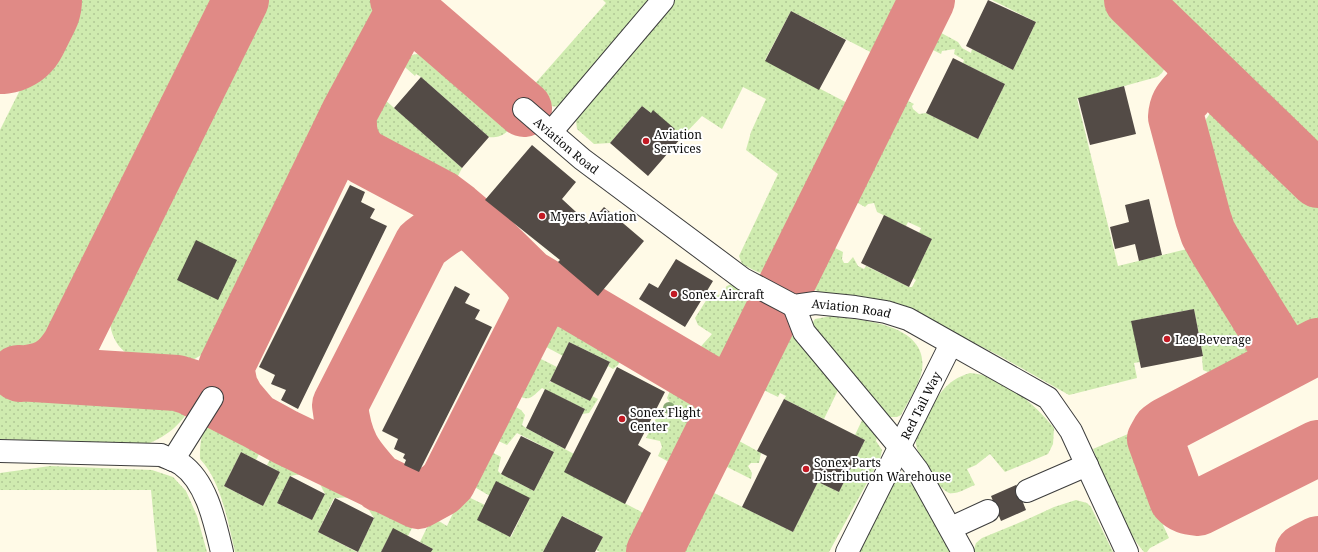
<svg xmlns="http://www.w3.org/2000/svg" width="1318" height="552" viewBox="0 0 1318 552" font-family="'Noto Serif',serif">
<defs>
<pattern id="green-dots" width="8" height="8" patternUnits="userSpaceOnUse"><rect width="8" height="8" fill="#cfebaf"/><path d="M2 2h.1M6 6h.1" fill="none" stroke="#b0c895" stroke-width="1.8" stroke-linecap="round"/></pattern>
</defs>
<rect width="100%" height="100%" fill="#fffae7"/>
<path fill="url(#green-dots)" d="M65,0H222L58,331L46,343L27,356H0V130Z
M259,0H370C379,15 378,26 374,42L226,337C213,348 197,359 181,365C173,367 164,365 156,364C120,359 105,337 111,302Z
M603,0H653L563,105C549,110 543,102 532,94V87L606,3Z
M674,0H909L880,57L791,11L765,60L855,107L778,266C768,281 754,270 742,264L739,256L778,174L746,150L751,132L766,99L743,87L722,129L702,116L681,138L653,111L651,113L642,106L610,143L594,144L577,129L576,120L579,111Z
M992,0H1108L1163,52C1168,61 1166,72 1157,77L1077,99L1118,266L1191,248L1200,251L1264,347L1240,362L1230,374L1219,377L1216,370L1208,372L1203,370L1202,357L1203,356L1194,309L1132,321L1140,362L1134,363L1137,378L1069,395L1000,356L946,329L822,293L813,289L808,284L809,278L825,243L843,252L842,259L844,263H848L853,257L858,266L864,269L866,266L909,287H912L916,280L913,278L932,239L919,233L921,228L908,222L906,226L877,212L874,203L868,204L865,207L847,197L898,96L914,104L912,106L913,109L919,114L926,113L978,139L1005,84L963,63L964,60L954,54L955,49L942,51L941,54L923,45L932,28L958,42L962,48L971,53L972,49L1013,70L1036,22Z
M1156,0H1318V155Z
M417,54L441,59L515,122C508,132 502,139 489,137L421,77L416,74L415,76L398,61L407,56Z
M374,95H379L384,99L462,168L454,184L451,185L368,140C361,126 369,108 374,95Z
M1221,110L1318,202V319L1291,334L1285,330L1226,236L1204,126C1206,117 1211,109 1221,110Z
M731,284C740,291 756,299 755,311L730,364L723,370H714L696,362C694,350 706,342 712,334L698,325L695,318L707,299L721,294L727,286Z
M566,308L628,346L618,365L613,369L608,366L610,362L569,342L563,356L537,342L552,313Z
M832,316C862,320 929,324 922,370C919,386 908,401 901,415L897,417H888L812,324L815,319Z
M788,334L798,338L839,388L824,419L784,399L786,396L780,393L778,397L755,386L780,335Z
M531,354L557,367L549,383L552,382L590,401L592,396L598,399L589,413L582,414L585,409L542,388C528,401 529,401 511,392Z
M674,373C690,383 712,391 705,413L678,467L658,456L662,447L660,441L646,438L659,413L667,415L671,412V404L667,398L669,393V384Z
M970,373C1002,375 1035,404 1054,428L1053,444L1048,454L1005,472L990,454L976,465L967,469L975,485C967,488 956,495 949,493C937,488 913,451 916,439C917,433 922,426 925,420C936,398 945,380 970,373Z
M0,391L167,399L195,401C181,424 170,435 145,445L0,439Z
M507,402L521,410L525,415L522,425L526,428L574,454L565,472L653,518L636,552H600L596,550L603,537L563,516L543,552H431L433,549L420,542L432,517L447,526L462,494L485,505L478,520L511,537L530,498L490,496L466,482L484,448L501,457L498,471L501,474L534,491L554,452L517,433L507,445L490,437Z
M222,414L268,436L256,460L241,452L224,486L263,506L280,472L267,465L279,442L314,458L307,473L290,476L277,503L312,520L325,494L317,478L325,464L361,482L354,497L334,498L318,532L357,552H235C228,522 221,481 200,459C200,436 202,425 222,414Z
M865,414L878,433L876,441L882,450L880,459L829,552H675L706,489L793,532L818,482L839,492L865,440L855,435Z
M1135,431L1172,510L1171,519L1163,525L1169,538L1150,548L1147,552H1144C1122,527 1105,480 1093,449Z
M730,436L761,453L759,463H751L748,466L752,473L751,479L717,462Z
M50,466L152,470L173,477L186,491L197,516L207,552H157L151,490H0V473Z
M904,477L912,480L955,552H859L895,480Z
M371,487L420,512L408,536L393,529L381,552H358L374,518L364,502Z
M1076,500L1087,503L1091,507L1113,552H973L976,543L982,538L1028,519L1054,507Z"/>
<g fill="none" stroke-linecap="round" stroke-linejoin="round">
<path stroke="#e08a86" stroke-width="56" d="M398,0L524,109
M1132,0L1318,180
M1194,60C1195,66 1196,75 1194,82C1189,97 1177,97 1176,117L1203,218L1208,233L1217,249L1287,362
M349,113C348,132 350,145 364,157L441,198L457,210L483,232L529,277L537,290L540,299L448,481L440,489L418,501L285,437L254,420L237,400L230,387L226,367L349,113L406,7
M529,277L707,382C723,389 726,386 740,378
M1318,346L1167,425L1160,430L1155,439L1177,499C1183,506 1189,507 1198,508L1318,448
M18,373L177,383L190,387L254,420
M20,374C45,371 56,367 70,345L241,0
M380,484C354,456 344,443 340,405L422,244C436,234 453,218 471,222
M654,552L927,0
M1303,552L1318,544"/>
<path stroke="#e08a86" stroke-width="140" d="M0,24L12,0"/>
</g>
<path fill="#534b46" d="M988,0L1036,22L1013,70L966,46Z
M791,11L846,40L819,90L765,61Z
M953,58L1005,84L978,139L926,113Z
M421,77L489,137L462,168L394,108Z
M1124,86L1136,134L1090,145L1078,98Z
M642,106L651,113L653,110L675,129L673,131L681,138L648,176L610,143Z
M532,145L576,182L562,199L589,224L604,207L644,241L598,296L558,262L560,260L485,200Z
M350,185L365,192L361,202L375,209L370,218L387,226L298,409L281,400L286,390L271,384L275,375L259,367Z
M1149,199L1162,255L1139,261L1135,244L1115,249L1110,227L1129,222L1125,205Z
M884,215L932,239L909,287L861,263Z
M196,240L237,260L218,300L177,280Z
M676,259L713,281L685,327L639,299L649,283L658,288Z
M455,286L470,294L465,303L480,310L475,319L492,327L419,472L404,465L406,460L403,458L405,454L394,449L398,439L382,431Z
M1194,309L1203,356L1141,368L1131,321Z
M569,342L610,362L590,401L550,381Z
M617,367L665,392L638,445L651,453L625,504L564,472Z
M545,389L585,409L565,449L526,428Z
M784,399L865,440L839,492L818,482L793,532L742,507L767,456L757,451Z
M521,436L554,452L534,491L501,474Z
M241,452L280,472L263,506L224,486Z
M290,476L325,494L312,520L277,503Z
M496,481L530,498L510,537L477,520Z
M1016,485L1026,510L1001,521L991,496Z
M335,498L374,518L358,552L318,532Z
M562,516L603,537L595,552H543Z
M393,528L433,549L431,552H381Z"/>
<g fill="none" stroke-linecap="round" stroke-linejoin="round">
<defs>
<g id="minor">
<path id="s1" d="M524,109L582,159L743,279L794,306L815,303L855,307L886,312L908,319L1048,398L1071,431L1127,552"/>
<path d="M551,132L663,0"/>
<path d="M794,306L804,332L899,446L918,471L963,552"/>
<path d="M0,451L161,455C167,458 175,460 181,464C207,482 215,523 222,552"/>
<path d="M173,460L212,398"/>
<path d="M1027,491L1087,465"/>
<path d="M951,528L988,511"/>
<path id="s2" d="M847,552L951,344"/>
</g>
</defs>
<use href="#minor" stroke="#3d3d3d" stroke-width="24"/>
<use href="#minor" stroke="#fff" stroke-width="22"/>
</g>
<circle fill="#89a875" cx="669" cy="408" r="6"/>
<g fill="#c21a24" stroke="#fff" stroke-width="1.5">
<circle cx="646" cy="141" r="4"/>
<circle cx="542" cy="216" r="4"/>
<circle cx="674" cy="294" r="4"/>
<circle cx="1167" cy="339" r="4"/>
<circle cx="622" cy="419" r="4"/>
<circle cx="806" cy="469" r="4"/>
</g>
<g text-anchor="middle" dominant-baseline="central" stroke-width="4" stroke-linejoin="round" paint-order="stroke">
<g font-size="12" fill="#0a0a0a" stroke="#fff" text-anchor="start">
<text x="654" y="134">Aviation<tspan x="654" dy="14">Services</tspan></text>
<text x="550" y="216">Myers Aviation</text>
<text x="682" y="294">Sonex Aircraft</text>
<text x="1175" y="339">Lee Beverage</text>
<text x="630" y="412">Sonex Flight<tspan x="630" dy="14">Center</tspan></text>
<text x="814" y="462">Sonex Parts<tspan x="814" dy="14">Distribution Warehouse</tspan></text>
</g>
<g font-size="12" fill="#0a0a0a" stroke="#fff">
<text stroke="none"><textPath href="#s1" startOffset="56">Aviation Road</textPath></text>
<text stroke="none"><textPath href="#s1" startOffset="393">Aviation Road</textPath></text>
<text stroke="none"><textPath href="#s2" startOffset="164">Red Tail Way</textPath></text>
</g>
</g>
</svg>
